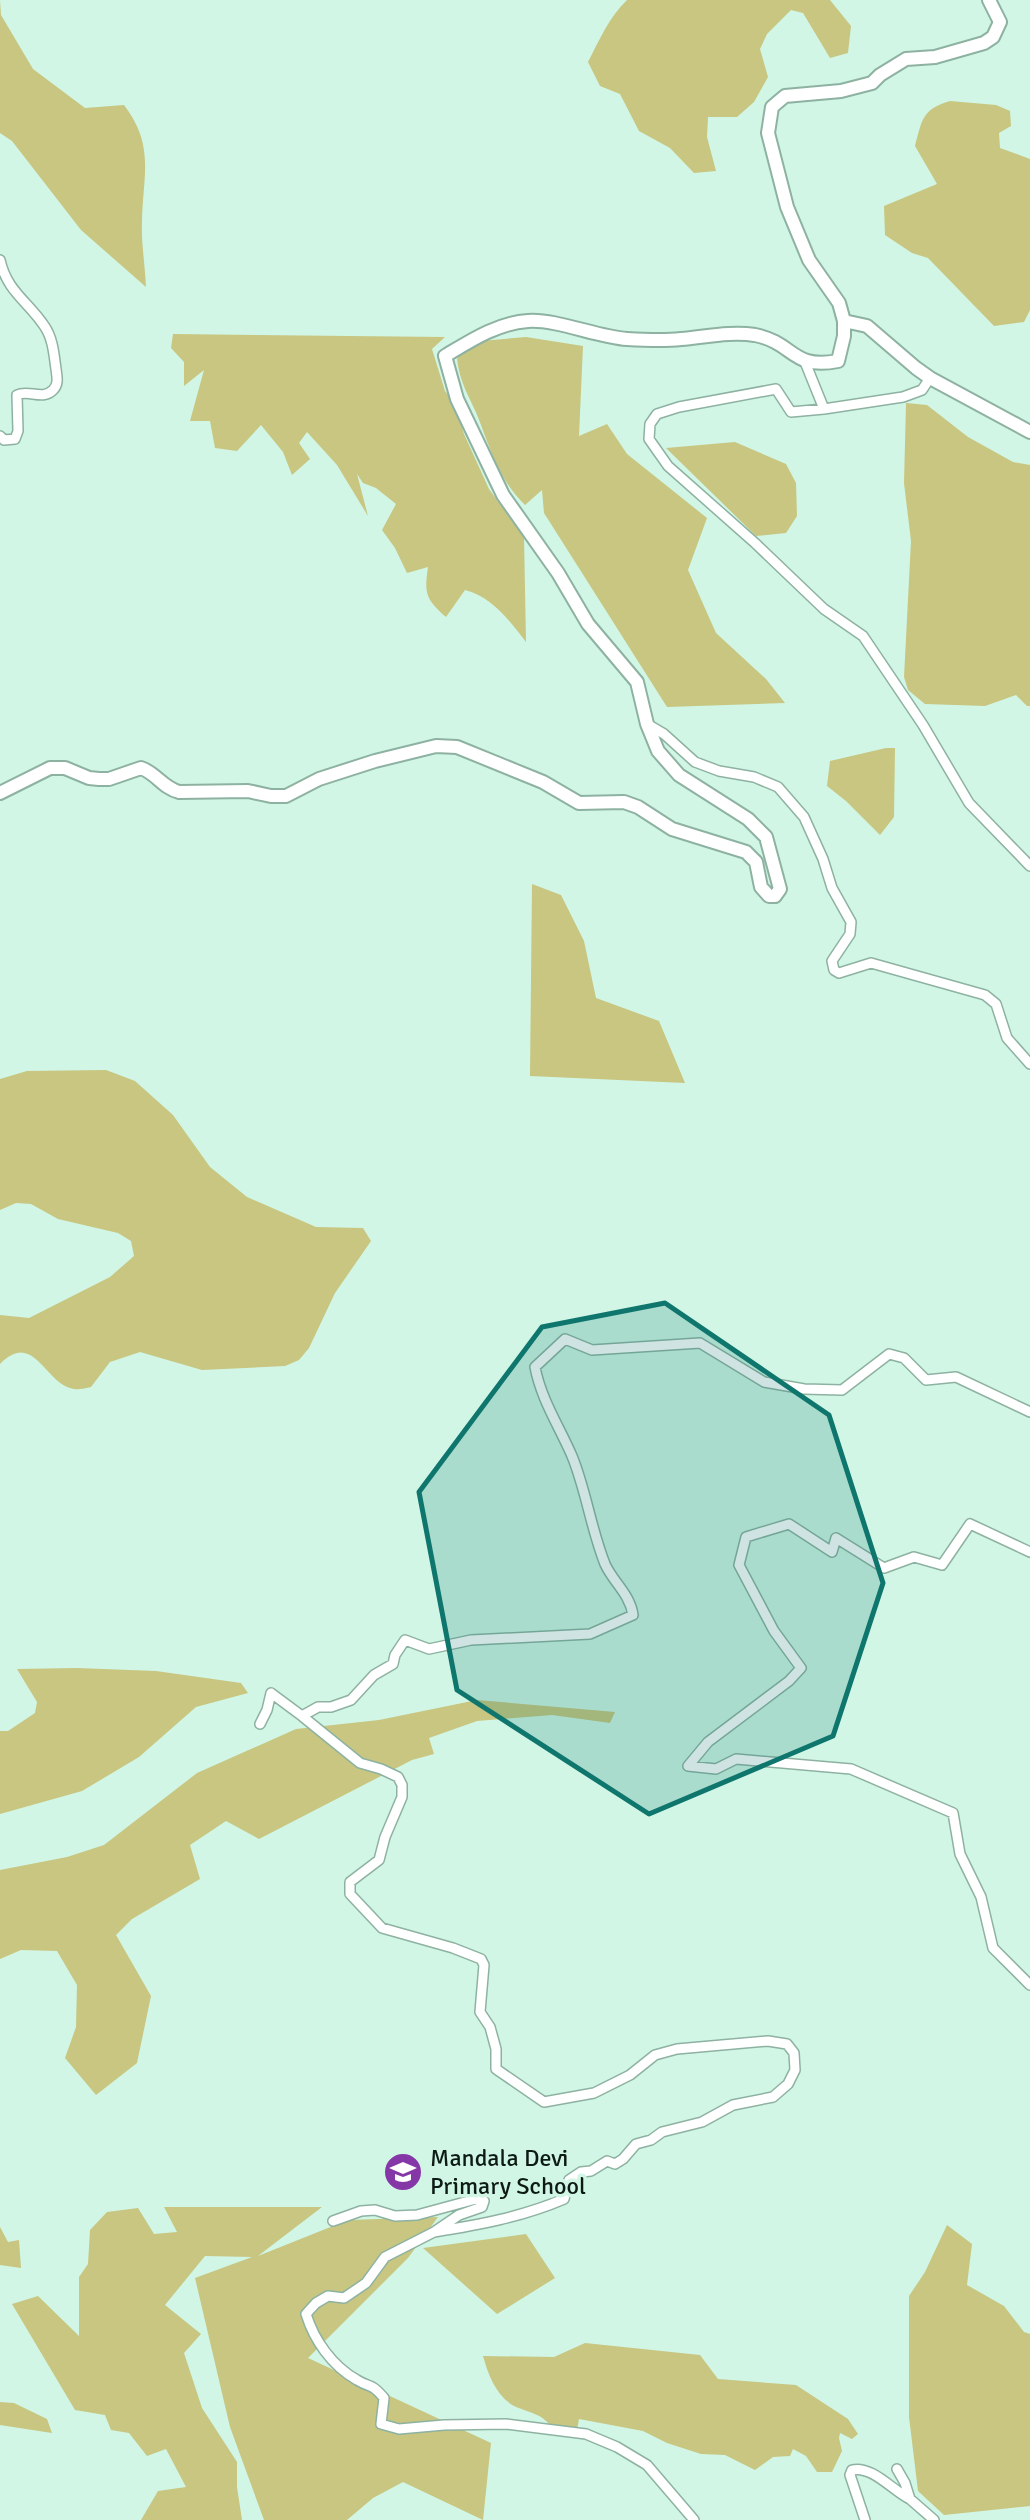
<svg xmlns="http://www.w3.org/2000/svg" width="1030" height="2520" viewBox="0 0 1030 2520" font-family="Signika,sans-serif">
<rect width="100%" height="100%" fill="#d1f6e5"/>
<path fill="#c8c680" d="M0,0L1,15L33,69L85,108L124,105C155,146 143,174 142,221C141,242 145,265 146,287L81,230L12,141L0,133Z
M627,0H830L851,26L848,53L830,58L803,13L791,10L767,34L760,49L768,77L754,102L737,117H708L707,137L716,171L694,173L670,148L639,131L620,94L600,86L588,62C599,41 609,17 627,0Z
M950,101L996,105L1010,111L1011,126L999,133L1000,148L1030,159V310L1024,322L994,326L928,258L912,253L885,235L884,206L937,184L915,146C922,120 922,109 950,101Z
M173,334L445,337L432,349L445,391L455,404L464,434L489,489L524,537L526,642C511,622 491,596 465,590L446,617C426,599 424,594 428,567L407,573L395,548L382,530L396,504L376,488L363,483L357,474L368,516L337,465L307,432L299,443L310,459L292,475L283,452L261,425L237,451L215,448L210,421H190L204,370L184,386V362L171,348Z
M526,337L583,346L579,436L607,424L627,454L707,518L688,570L716,633L766,679L785,703L667,707L544,513L542,490L525,505C502,483 492,455 481,425C472,399 461,389 457,359L468,342Z
M906,403L927,405L968,437L1013,462L1030,465V706H1027L1016,695L985,706L925,704L908,690L904,677L911,541L904,483Z
M735,442L786,464L796,483L797,516L786,533L756,536L666,448Z
M886,748H895L894,817L880,835L846,801L827,786L830,761Z
M532,884L561,895L584,941L596,998L659,1021L685,1083L530,1076Z
M106,1070L135,1081L173,1115L210,1167L247,1197L316,1227L363,1228L371,1241L335,1293L309,1348L299,1360L285,1366L202,1370L140,1352L110,1362L91,1387C86,1388 79,1390 74,1389C45,1385 34,1329 0,1364V1315L29,1318L110,1277L134,1256L131,1241L118,1233L58,1219L31,1204L16,1203L0,1210V1079L27,1071Z
M77,1668L156,1671L241,1683L248,1693L196,1707L139,1757L82,1791L0,1814V1731H8L35,1713L37,1702L17,1669Z
M477,1700L615,1712L610,1723L552,1715L477,1721L429,1738L434,1754L412,1760L259,1839L226,1821L190,1845L200,1879L132,1919L116,1935L151,1996L137,2063L96,2095L65,2058L76,2027L77,1985L57,1951L21,1950L0,1959V1870L67,1857L104,1845L197,1773L296,1729L379,1720Z
M164,2207H322L258,2256L348,2220L438,2217L408,2258L308,2358L491,2443L483,2520L403,2482L373,2498L347,2520H264L230,2427L195,2278L252,2257L205,2256L165,2305L201,2334L184,2353L202,2408L237,2462V2487L242,2520H141L158,2491L186,2487L166,2449L147,2456L129,2433L111,2430L105,2415L75,2410L12,2304L38,2296L79,2336V2277L88,2264L90,2230L107,2212L138,2208L154,2234L177,2232Z
M947,2225L972,2244L967,2285L1004,2306L1024,2332L1030,2334V2506L944,2515L918,2491L909,2417V2296L925,2272Z
M0,2227L8,2242L19,2240L21,2268L0,2265Z
M526,2234L555,2278L497,2314L423,2248Z
M585,2343L700,2355L718,2379L796,2385L848,2419L858,2434L852,2439L840,2433L839,2438L842,2451L832,2472H817L806,2456L793,2449L790,2456L773,2457L755,2470L725,2455L701,2454L667,2443L643,2431L579,2419L577,2430L551,2427C542,2413 529,2413 514,2406C496,2396 488,2374 483,2356L554,2357Z
M0,2402L14,2403L47,2419L52,2433L0,2425Z"/>
<g fill="none" stroke-linecap="round" stroke-linejoin="round">
<defs>
<path id="minor" d="M0,260C7,292 29,302 45,327C53,339 54,355 56,369C57,377 59,384 53,390C42,401 29,389 17,395L18,431L15,439L4,440L0,436
M805,362L824,409L791,412L776,389L679,407L657,414L650,424L649,439L668,466L755,543L824,609L863,636L923,725L969,803L1030,866
M824,409L903,397L922,390L930,378
M647,724L664,734L695,762L719,771L754,777L778,787L804,817L823,859L832,888L851,922L850,934L832,961L834,970L839,973L871,963L985,995L996,1004L1007,1038L1030,1064
M1030,1552L970,1524L942,1565L914,1557L884,1568L836,1538L832,1552L789,1524L746,1537L739,1565L774,1631L801,1668L789,1681L708,1742L688,1766L716,1769L736,1759L851,1769L953,1813L960,1854L981,1897L993,1948L1030,1985
M302,1716L360,1763L381,1769L398,1777L402,1785V1797L385,1837L379,1860L350,1882V1894L382,1928L453,1948L481,1959L484,1965L480,2012L490,2027L496,2049V2069L544,2102L594,2093L630,2075L655,2055L677,2049L768,2041L787,2044L794,2053L795,2070L788,2084L773,2097L733,2105L702,2122L662,2132L651,2140L636,2144L623,2159L615,2164L607,2161L591,2171L581,2172L569,2180L564,2199C522,2217 478,2225 434,2232L459,2215L482,2207L484,2201L476,2199L417,2215L395,2216L375,2210L361,2211L333,2221
M260,1724L267,1710L271,1693L302,1716L318,1707H331L351,1700L374,1675L393,1664L395,1655L405,1640L429,1649L471,1640L590,1634L633,1615C630,1594 613,1582 605,1564C591,1529 586,1490 572,1456C559,1426 541,1399 535,1367L565,1339L592,1350L700,1343L764,1382L804,1389L842,1390L889,1354L904,1358L926,1380L956,1377L1030,1412
M434,2232L385,2257L366,2283L344,2298L328,2296L316,2303L306,2314C314,2340 332,2366 357,2380C372,2389 370,2382 384,2398L381,2424L399,2429L444,2425L506,2424L586,2434L617,2447L647,2465L694,2520
M897,2469L905,2483L910,2499L934,2520
M865,2520L850,2475L852,2470C872,2465 893,2491 910,2499"/>
<path id="secondary" d="M844,321L867,326L916,368L930,378L1030,432
M0,793L50,768H65L89,778L99,779H109L141,768C156,773 163,788 179,792L248,791L271,796H286L319,779L375,761L436,746L457,747L543,782L579,803L624,802L638,807L672,829L746,852L756,862L761,887L769,896H775L780,889L766,837L748,819L679,775L658,751L647,724L637,682L588,624L558,573L503,495L457,399L445,356C470,341 497,323 528,321C557,319 597,337 627,339C645,340 663,341 681,339C705,337 731,331 755,335C795,343 791,370 838,361L844,336V321L839,303L809,260L787,207L768,133L772,107L785,96L841,91L872,83L880,75L906,59L935,57L984,43L993,37L1000,22L989,0"/>
</defs>
<use href="#minor" stroke="#8eb2a2" stroke-width="12"/>
<use href="#secondary" stroke="#8eb2a2" stroke-width="16"/>
<use href="#minor" stroke="#fff" stroke-width="9"/>
<use href="#secondary" stroke="#fff" stroke-width="12"/>
</g>
<path fill="#0f766e" fill-opacity="0.2" stroke="#0f766e" stroke-width="5" stroke-linejoin="round" d="M665,1303L829,1415L883,1583L833,1736L649,1814L457,1690L419,1492L542,1327Z"/>
<defs>
<symbol id="school-disc" viewBox="-11 -11 22 22"><circle r="9.5" fill="#8637a7" stroke="#d1f6e5"/><path d="M0-5L7-2L0 1L-7-2ZM-4 1L0 2.5L4 1V4Q0 6-4 4Z" fill="#fff"/></symbol>
</defs>
<g fill-rule="evenodd">
<use href="#school-disc" x="381" y="2150" width="44" height="44"/>
</g>
<g text-anchor="middle" dominant-baseline="central" stroke-width="7" stroke-linejoin="round" paint-order="stroke">
<g font-size="24" fill="#0d1b15" stroke="#d1f6e5" text-anchor="start">
<text x="430" y="2158">Mandala Devi<tspan x="430" dy="28">Primary School</tspan></text>
</g>
</g>
</svg>
